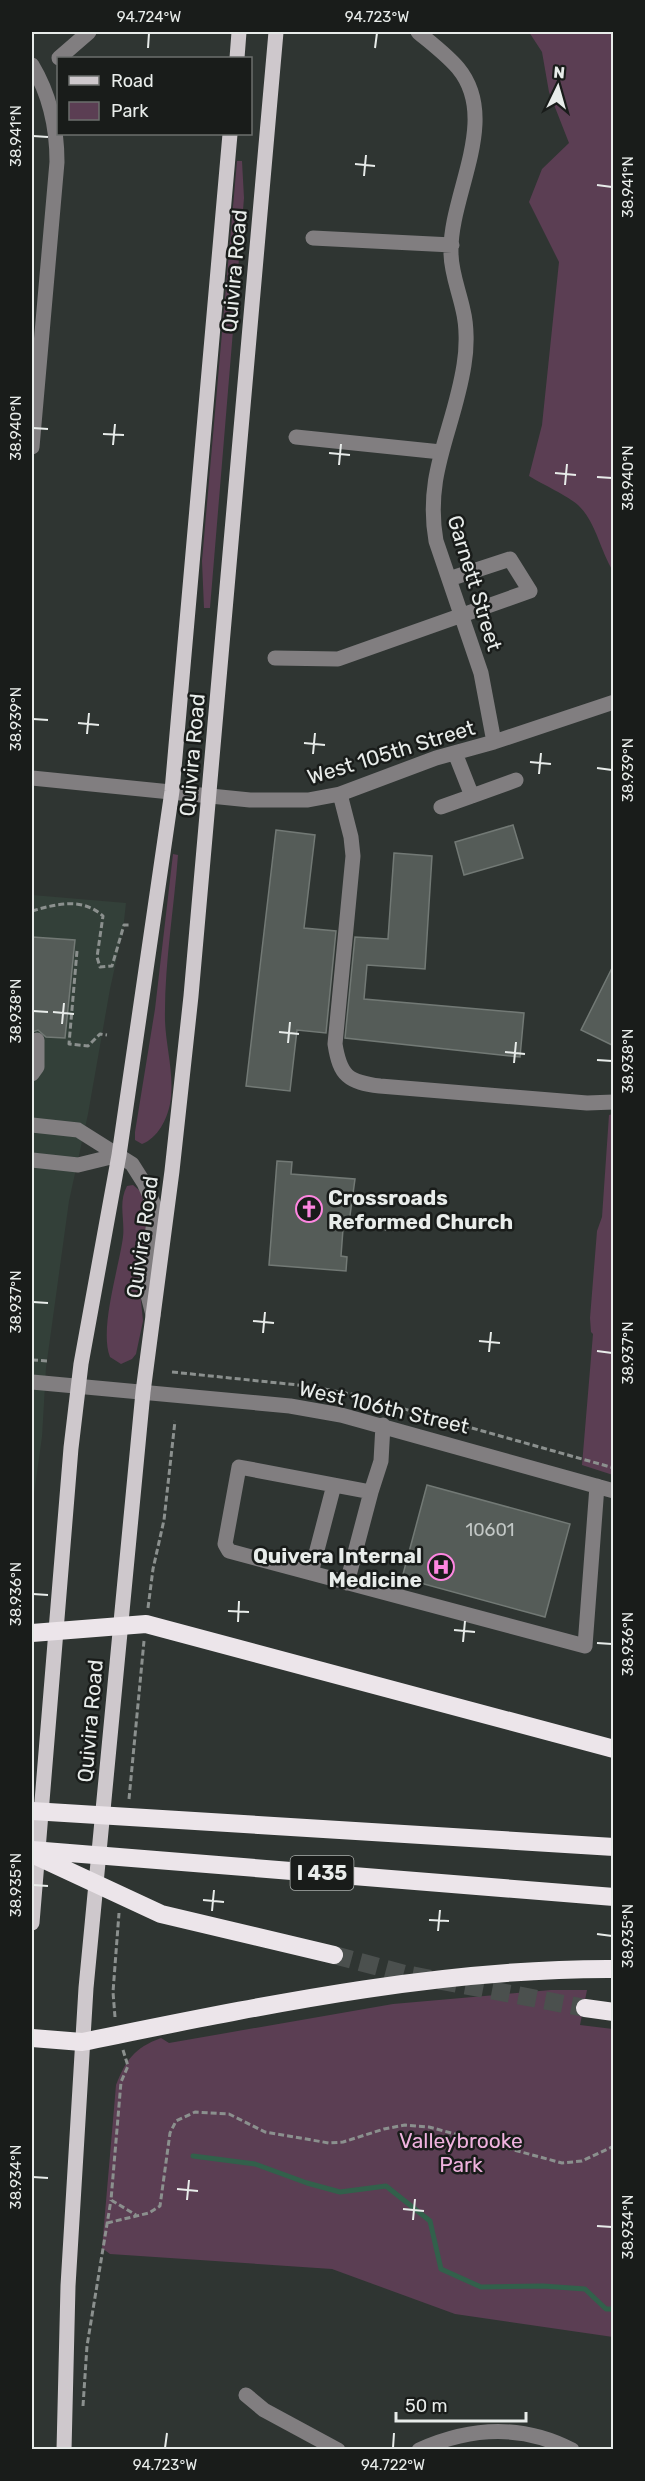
<svg xmlns="http://www.w3.org/2000/svg" width="645" height="2481" viewBox="0 0 645 2481" font-family="Rubik,sans-serif">
<rect width="100%" height="100%" fill="#2f3532"/>
<path fill="#334039" d="M32,895L126,903L123,930L110,989L88,1114L69,1201L46,1368L42,1437L32,1508Z"/>
<path fill="#5b3e53" d="M529,32H613V571C600,550 596,522 578,505C568,496 542,484 529,476L542,425L559,262L529,202L542,169L569,143L549,92L542,52Z
M237,161H242L244,198L210,608H204L202,561Z
M173,854L178,855C174,909 164,966 165,1021C166,1048 175,1076 170,1104C167,1119 158,1138 142,1144L135,1140V1132L155,1009Z
M613,1114H614L613,1475L582,1465L593,1334L591,1332L590,1318L597,1231L602,1217L609,1115Z
M133,1185L140,1191L148,1215L140,1291L143,1321L136,1354L132,1359L121,1364L110,1357C99,1329 119,1268 123,1237C125,1219 118,1203 127,1186Z
M551,1990H587L580,2025L613,2029V2337L455,2314L332,2269L110,2254L102,2248L116,2085C126,2060 134,2048 161,2038L169,2043L393,2004Z"/>
<g fill="none" stroke-linecap="round" stroke-linejoin="round">
<path stroke="#32604b" stroke-width="5" d="M193,2156L255,2164L307,2183L340,2192L386,2186L430,2221L441,2269L481,2287L543,2286L585,2289L606,2309H614"/>
</g>
<path fill="#555c58" stroke="#727975" stroke-width="1.5" d="M513,825L523,858L464,875L455,842Z
M276,830L315,835L304,928L336,931L326,1033L297,1030L290,1091L246,1086Z
M394,853L432,856L425,969L367,965L364,999L524,1013L520,1057L345,1038L355,937L388,939Z
M32,937L75,940L65,1038L46,1037L38,1030L32,1032Z
M614,964V1046L581,1030Z
M277,1161L292,1162L291,1174L355,1179L348,1230L343,1229L341,1256L347,1257L346,1271L269,1265Z
M427,1485L570,1524L545,1617L402,1578Z"/>
<g fill="none" stroke-linecap="round" stroke-linejoin="round">
<path stroke="#4b504e" stroke-width="18" stroke-dasharray="18 9" stroke-linecap="butt" d="M334,1955L405,1974L585,2008"/>
<path stroke="#8b908e" stroke-width="3" stroke-dasharray="6 3" stroke-linecap="butt" d="M32,911C56,904 82,897 103,916L97,957L100,967L112,966L124,925H131
M77,951L69,1044L88,1046L100,1034L107,1035
M349,1226L394,1230
M32,1360L49,1361
M172,1372L308,1386L351,1394L614,1468
M148,1608L153,1569L164,1520L175,1421
M129,1799L144,1641
M115,2017L113,1992L119,1913
M123,2050L128,2066L121,2082L111,2200L136,2215
M107,2223L149,2213L160,2206L170,2133L176,2121L195,2112L229,2114L265,2132L329,2143L343,2142L384,2129L405,2125L429,2127L562,2163L582,2161L614,2146
M83,2406L87,2346L111,2200"/>
<path stroke="#817e80" stroke-width="15" d="M418,32C431,43 447,55 458,68C501,120 449,195 451,253C451,272 459,291 463,310C467,326 467,348 464,365C454,430 424,473 436,541L481,673L494,742
M59,58L89,32
M32,65C50,95 57,127 57,162L32,447
M313,238L452,245
M296,437L441,452
M275,658L338,659L530,591L510,559L449,579
M32,778L250,800H308L340,794L436,758L494,742L614,702
M340,794L351,837L353,856L335,1044C340,1076 348,1082 380,1086L587,1103L614,1102
M472,796L516,780
M441,807L472,796L455,753
M32,1074L37,1067V1040
M32,1125L78,1130L132,1164L144,1183L154,1205V1222L145,1284L153,1315
M32,1160L78,1165L119,1155
M32,1382L290,1406L341,1415L614,1491
M383,1425L381,1461L371,1492L239,1467L225,1544L229,1551L585,1646L597,1486
M311,1573L334,1485
M347,1583L371,1492
M246,2395L264,2410L338,2450
M419,2450C470,2427 522,2424 572,2450"/>
<path stroke="#cec8cc" stroke-width="15" d="M237,58L239,32
M32,1923L71,1448L81,1364L119,1155L172,791L230,134
M64,2450L68,2286L86,1988L143,1392L172,1171L191,996L276,32"/>
<path stroke="#ece5ea" stroke-width="18" d="M32,1633L146,1624L614,1749
M32,1811L614,1847
M32,1850L614,1897
M32,1854L161,1914L334,1955
M585,2008L614,2012
M32,2038L82,2042C256,2007 436,1968 614,1969"/>
</g>
<path fill="none" stroke="#e8ecea" stroke-width="2" d="M148,48L149,33M375,48L377,33M33,136L48,137M355,164L375,166M364,176L366,155M597,185L612,187M33,428L48,429M103,434L124,435M113,445L115,424M329,453L350,455M339,465L341,444M555,473L576,475M597,477L612,478M565,485L567,464M33,719L48,720M78,723L99,725M87,734L89,713M304,743L325,745M313,754L315,733M530,762L551,764M597,768L612,770M539,774L541,753M33,1011L48,1012M53,1012L74,1014M62,1024L64,1003M279,1032L299,1034M288,1043L290,1022M505,1052L525,1054M597,1060L612,1061M514,1063L516,1042M33,1302L48,1303M253,1321L274,1323M263,1333L265,1312M479,1341L500,1343M597,1351L612,1353M489,1352L491,1332M33,1594L48,1595M228,1611L249,1612M238,1622L239,1601M454,1630L475,1632M463,1642L465,1621M597,1643L612,1644M33,1885L48,1886M203,1900L224,1902M212,1911L214,1890M429,1920L449,1921M438,1931L440,1910M597,1934L612,1936M33,2177L48,2178M177,2189L198,2191M187,2200L189,2180M403,2209L424,2211M413,2220L415,2199M597,2226L612,2227M165,2448L167,2433M393,2448L394,2433"/>
<defs>
<symbol id="church-ring" viewBox="-11 -11 22 22"><circle r="9.5" fill="#191c1a" stroke="#fe86e1" stroke-width="1.5"/><path d="M-1.2-6h2.4v3.5h3.3v2.4h-3.3V6h-2.4V-.1h-3.3v-2.4h3.3Z" fill="#fe86e1"/></symbol>
<symbol id="hospital-ring" viewBox="-11 -11 22 22"><circle r="9.5" fill="#191c1a" stroke="#fe86e1" stroke-width="1.5"/><path d="M-5-5h3v3.5h4V-5h3V5h-3V1.5h-4V5h-3Z" fill="#fe86e1"/></symbol>
</defs>
<g fill-rule="evenodd">
<use href="#church-ring" x="294" y="1194" width="30" height="30"/>
<use href="#hospital-ring" x="426" y="1552" width="30" height="30"/>
</g>
<g text-anchor="middle" dominant-baseline="central" stroke-width="5" stroke-linejoin="round" paint-order="stroke">
<g font-size="18" fill="#c3c8c6">
<text x="490" y="1530">10601</text>
</g>
<rect fill="#191c1a" stroke="#aaaeac" stroke-width="1.5" x="290.5" y="1856" width="63" height="34" rx="4.5"/>
<g font-size="20" font-weight="bold" fill="#e8ecea">
<text x="322" y="1873">I 435</text>
</g>
<g font-size="21" fill="#e8ecea" stroke="#191c1a">
<text transform="translate(234 271) rotate(-85)">Quivira Road</text>
<text transform="translate(475 583) rotate(73)">Garnett Street</text>
<text transform="translate(391 752) rotate(-17)">West 105th Street</text>
<text transform="translate(192 755) rotate(-85)">Quivira Road</text>
<text transform="translate(142 1237) rotate(-82)">Quivira Road</text>
<text transform="translate(384 1407) rotate(13)">West 106th Street</text>
<text transform="translate(90 1721) rotate(-85)">Quivira Road</text>
</g>
<g font-size="21" font-weight="bold" fill="#e8ecea" stroke="#191c1a" text-anchor="start">
<text x="328" y="1197">Crossroads<tspan x="328" dy="24">Reformed Church</tspan></text>
<text x="422" y="1555" text-anchor="end">Quivera Internal<tspan x="422" dy="24">Medicine</tspan></text>
</g>
<g font-size="21" fill="#efb2de" stroke="#191c1a">
<text x="461" y="2140">Valleybrooke<tspan x="461" dy="24">Park</tspan></text>
</g>
</g>
<rect width="645" height="2481" fill="none" stroke="#191c1a" stroke-width="66"/>
<rect x="57" y="57" width="195" height="78" fill="#191c1a" stroke="#6c6f6d" stroke-width="1.5"/>
<rect x="69" y="76" width="30" height="9" fill="#cec8cc" stroke="#6c6f6d" stroke-width="1.5"/>
<text x="111" y="87" font-size="18" fill="#e8ecea">Road</text>
<rect x="69" y="102" width="30" height="18" fill="#5b3e53" stroke="#6c6f6d" stroke-width="1.5"/>
<text x="111" y="117" font-size="18" fill="#e8ecea">Park</text>
<g transform="translate(558 87) rotate(5)" stroke="#191c1a" stroke-width="4.5" paint-order="stroke">
<path d="M0-4.5L10 22L0 15L-10 22Z" fill="#e8ecea"/>
<text y="-9" font-size="16" font-weight="bold" text-anchor="middle" fill="#e8ecea">N</text>
</g>
<path d="M396 2412v9h130v-9" fill="none" stroke="#e8ecea" stroke-width="3"/>
<text x="405" y="2412" font-size="18" fill="#e8ecea" stroke="#191c1a" stroke-width="4.5" paint-order="stroke">50 m</text>
<rect x="33" y="33" width="579" height="2415" fill="none" stroke="#e8ecea" stroke-width="2"/>
<g font-size="15" text-anchor="middle" fill="#e8ecea">
<text x="149" y="22">94.724°W</text>
<text x="377" y="22">94.723°W</text>
<text transform="translate(16 136) rotate(-90)" y="5">38.941°N</text>
<text transform="translate(628 187) rotate(-90)" y="5">38.941°N</text>
<text transform="translate(16 428) rotate(-90)" y="5">38.940°N</text>
<text transform="translate(628 478) rotate(-90)" y="5">38.940°N</text>
<text transform="translate(16 719) rotate(-90)" y="5">38.939°N</text>
<text transform="translate(628 770) rotate(-90)" y="5">38.939°N</text>
<text transform="translate(16 1011) rotate(-90)" y="5">38.938°N</text>
<text transform="translate(628 1061) rotate(-90)" y="5">38.938°N</text>
<text transform="translate(16 1302) rotate(-90)" y="5">38.937°N</text>
<text transform="translate(628 1353) rotate(-90)" y="5">38.937°N</text>
<text transform="translate(16 1594) rotate(-90)" y="5">38.936°N</text>
<text transform="translate(628 1644) rotate(-90)" y="5">38.936°N</text>
<text transform="translate(16 1885) rotate(-90)" y="5">38.935°N</text>
<text transform="translate(628 1936) rotate(-90)" y="5">38.935°N</text>
<text transform="translate(16 2177) rotate(-90)" y="5">38.934°N</text>
<text transform="translate(628 2227) rotate(-90)" y="5">38.934°N</text>
<text x="165" y="2470">94.723°W</text>
<text x="393" y="2470">94.722°W</text>
</g>
</svg>
